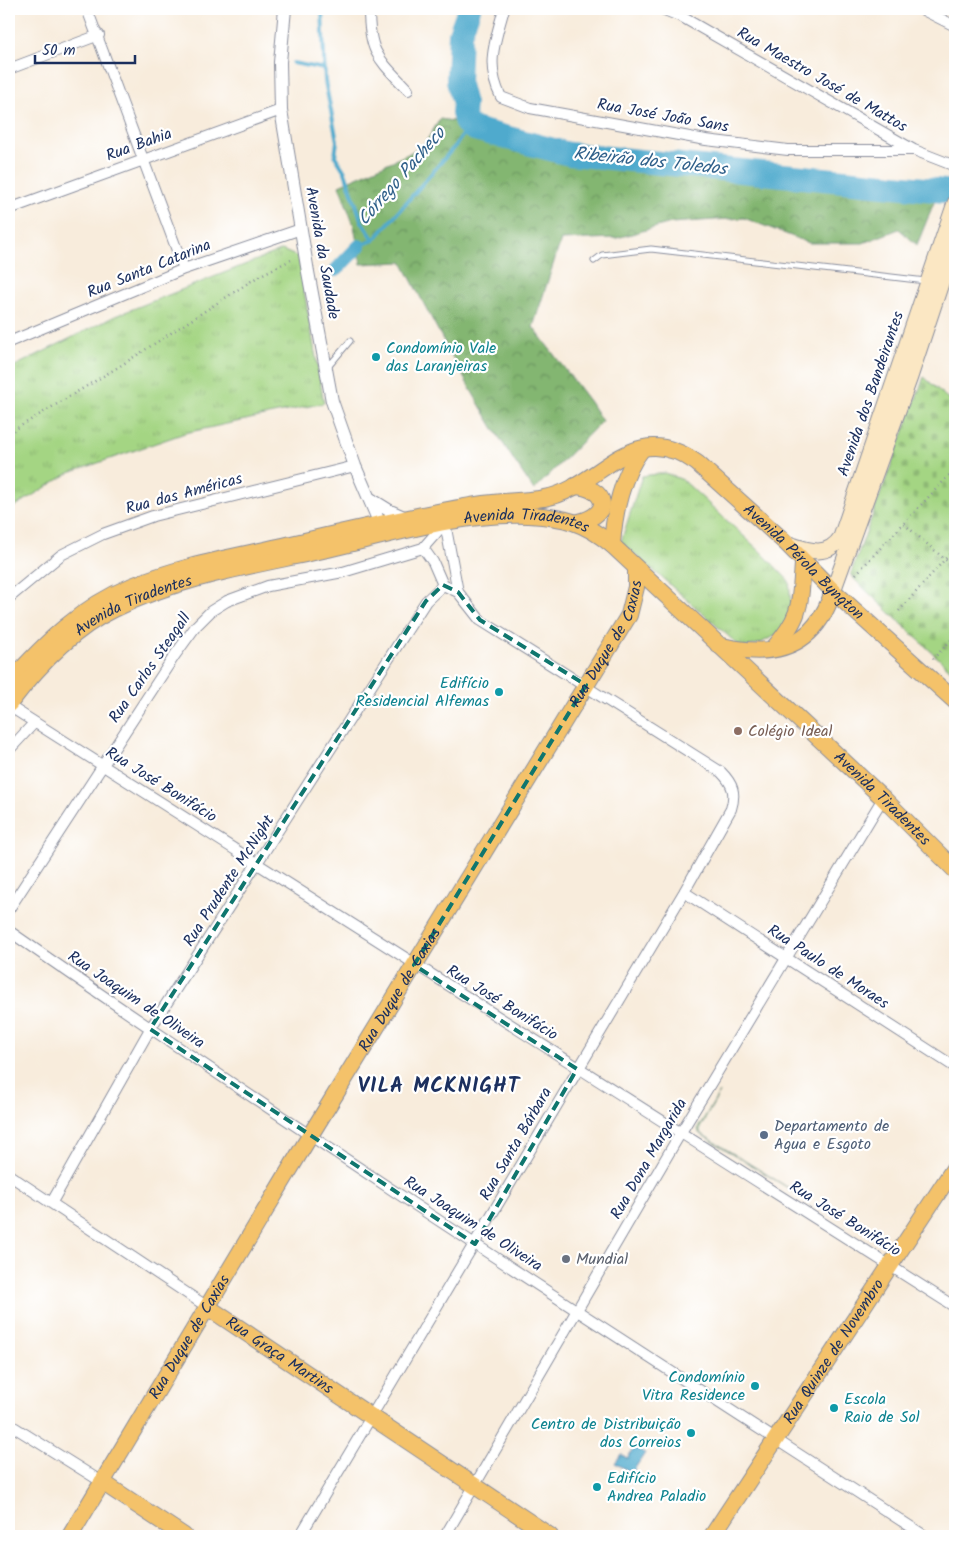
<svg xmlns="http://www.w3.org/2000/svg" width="964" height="1545" viewBox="0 0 964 1545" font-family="Kalam,sans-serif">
<defs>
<pattern id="forest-crowns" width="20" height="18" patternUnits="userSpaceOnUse" patternTransform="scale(1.25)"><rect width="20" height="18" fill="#83b671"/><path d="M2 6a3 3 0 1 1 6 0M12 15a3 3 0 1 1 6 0" fill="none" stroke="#6a9460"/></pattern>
<pattern id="cemetery-stones" width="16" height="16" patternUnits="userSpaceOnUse" patternTransform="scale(1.25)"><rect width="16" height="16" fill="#a4d583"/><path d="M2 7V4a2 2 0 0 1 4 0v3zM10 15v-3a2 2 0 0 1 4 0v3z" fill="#8db774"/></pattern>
<pattern id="park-tufts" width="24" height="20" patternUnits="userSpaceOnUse" patternTransform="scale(1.25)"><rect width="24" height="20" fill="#a4d583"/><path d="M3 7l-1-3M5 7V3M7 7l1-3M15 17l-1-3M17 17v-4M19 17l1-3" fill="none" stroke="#8db774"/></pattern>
<pattern id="garden-furrows" width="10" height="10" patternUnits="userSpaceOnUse" patternTransform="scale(1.25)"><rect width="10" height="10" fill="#a4d583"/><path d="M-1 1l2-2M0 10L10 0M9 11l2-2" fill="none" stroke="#8db774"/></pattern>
<pattern id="water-ripples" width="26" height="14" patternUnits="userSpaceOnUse" patternTransform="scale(1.25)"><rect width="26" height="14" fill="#4faacd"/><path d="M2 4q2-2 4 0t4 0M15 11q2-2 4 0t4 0" fill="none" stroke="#418baa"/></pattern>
</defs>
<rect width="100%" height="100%" fill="#fff"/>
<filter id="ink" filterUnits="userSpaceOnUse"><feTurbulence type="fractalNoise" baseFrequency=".02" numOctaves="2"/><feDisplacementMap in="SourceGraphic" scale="10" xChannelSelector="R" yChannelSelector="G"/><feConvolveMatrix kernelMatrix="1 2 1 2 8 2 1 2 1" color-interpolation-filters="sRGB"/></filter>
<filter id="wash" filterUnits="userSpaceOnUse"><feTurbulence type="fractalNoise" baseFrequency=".0096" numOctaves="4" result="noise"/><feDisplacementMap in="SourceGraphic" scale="20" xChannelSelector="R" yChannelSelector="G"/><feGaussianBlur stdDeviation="1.12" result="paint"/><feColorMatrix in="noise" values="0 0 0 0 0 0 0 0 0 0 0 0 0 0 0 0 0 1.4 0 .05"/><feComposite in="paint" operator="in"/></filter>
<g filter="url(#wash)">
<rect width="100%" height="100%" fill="#f8ecdc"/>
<path fill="url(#forest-crowns)" stroke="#4f7268" d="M440,119L466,123L474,129L569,154L939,190L917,245L899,229L863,243H809L744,218L671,223L617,238L561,240L533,327L590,402L602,421L534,490C484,419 442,339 402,262L361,264L354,226L339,185L408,154L425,143Z"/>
<path fill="url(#cemetery-stones)" stroke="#608270" d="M924,377L955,405V674L854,579L851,573Z"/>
<path fill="url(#park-tufts)" stroke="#608270" d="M282,250L298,257L324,403L185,433L69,473L9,510V369L115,316Z
M665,473L683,480L762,553L789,581L791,605L784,630L761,643L742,648L621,542L642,476Z"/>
<path fill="url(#garden-furrows)" stroke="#608270" d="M720,1092L700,1128V1133L795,1192L699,1133L698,1128Z"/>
<path fill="url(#water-ripples)" stroke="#356c96" d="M635,1446L645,1453L632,1473L615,1463L621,1454L627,1458Z"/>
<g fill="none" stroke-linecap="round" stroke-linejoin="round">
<path stroke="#4faacd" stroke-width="4" d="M322,9L325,81L337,141L335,156L345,172L362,222L374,240
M293,63L325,69
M336,270L359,246L374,240L455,146L465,132L466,123"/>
<path stroke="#4faacd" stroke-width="14" d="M336,270L359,246"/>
<path stroke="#4faacd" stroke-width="24" d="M469,9L460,34L458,81L464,104L463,113L466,123L474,129L569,154L955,192"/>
</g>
</g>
<g filter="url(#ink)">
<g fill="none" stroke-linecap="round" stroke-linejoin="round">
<defs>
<path id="service" d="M594,261L602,255L651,249L926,281
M328,367L350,341"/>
<path id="minor" d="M87,9L184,269
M369,9C369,54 379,59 408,90
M504,9C495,41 485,66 501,97L530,108L706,140L788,150H914
M662,9L682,17L914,150L955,166
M921,9L955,26
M9,69L99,35
M9,209L281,110
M9,342L184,269L301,229
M445,523L458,592
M423,548L433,562L443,585
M9,598L61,555L103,534L153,516L355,466
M9,706L955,1307
M9,750L34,723
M684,892L955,1067
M9,909L175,655L196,626L211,611L227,601L268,586L343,572L423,548L445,523
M9,931C309,1140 618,1337 925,1536
M9,1175L209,1308
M52,1202L150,1029L426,601L443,585
M9,1424L102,1482
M300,1536L684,892L731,809C736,793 733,784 721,772L480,620L458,592L443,585
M445,1536L680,1134L883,798"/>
<path id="tertiary" d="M285,9L280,62L281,110L308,272L332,401L355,466L380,524
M369,498L390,511L406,518"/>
<path id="secondary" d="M786,543C807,550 827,559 841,537L955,203
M833,591L910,377L955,241"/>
<g id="primary">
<path d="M575,486C607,488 613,514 579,522"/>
<path d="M612,545C614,513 622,474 642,449"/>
<path d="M718,645C772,659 815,649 833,591"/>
<path d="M773,649C801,617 800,606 803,564"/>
<path id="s1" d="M9,683C45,643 81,607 132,586C178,567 229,558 278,547C344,532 410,516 477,505C499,501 522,502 544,498C601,489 630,415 697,463L786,543L833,591L955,701"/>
<path id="s2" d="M9,704C37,667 72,629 114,609C181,576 257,565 328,549C393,534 462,512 529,515C564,517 585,522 612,545L883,798L955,870"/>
<path id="s3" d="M209,1308L550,1536"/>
<path d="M102,1482L184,1536"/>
<path id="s4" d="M70,1536L311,1134L629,615L636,587V569"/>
<path id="s5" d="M712,1536L955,1167"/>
</g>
</defs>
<use href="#service" stroke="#8a8e9d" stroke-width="7"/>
<use href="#minor" stroke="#8a8e9d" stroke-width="12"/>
<use href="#tertiary" stroke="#8a8e9d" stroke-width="14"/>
<use href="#secondary" stroke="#8a8e9d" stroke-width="17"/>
<use href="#primary" stroke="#8a8e9d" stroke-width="18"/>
<path stroke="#8a8e9d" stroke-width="2.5" stroke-dasharray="1 4" stroke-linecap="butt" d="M9,433L120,366L259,276L293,259
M904,524L955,568
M856,574L955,469
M899,611L955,548
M933,659L955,636"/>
<use href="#service" stroke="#fff" stroke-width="5"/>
<use href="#minor" stroke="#fff" stroke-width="10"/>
<use href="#tertiary" stroke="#fff" stroke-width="12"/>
<use href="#secondary" stroke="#fbe7c3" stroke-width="15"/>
<use href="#primary" stroke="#f4c26a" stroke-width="16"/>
</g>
</g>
<path fill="none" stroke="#0f766e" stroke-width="4" stroke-dasharray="10 6" stroke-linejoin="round" d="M443,585L458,592L480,620L586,685L414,965L577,1069L475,1244L150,1029L426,601Z"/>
<g fill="#0f9aa8" stroke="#fff" stroke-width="2">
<circle cx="376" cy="357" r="5"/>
<circle cx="499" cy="692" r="5"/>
<circle cx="755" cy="1386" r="5"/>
<circle cx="834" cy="1408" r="5"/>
<circle cx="691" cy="1433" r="5"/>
<circle cx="597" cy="1487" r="5"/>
</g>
<circle fill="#8d6e63" stroke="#fff" stroke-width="2" cx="738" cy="731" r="5"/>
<circle fill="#5c6f8a" stroke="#fff" stroke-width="2" cx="764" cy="1135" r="5"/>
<circle fill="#6b7280" stroke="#fff" stroke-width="2" cx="566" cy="1259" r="5"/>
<g text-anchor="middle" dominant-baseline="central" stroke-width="4.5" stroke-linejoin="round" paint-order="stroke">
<g font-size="16" fill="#1b2f5e" stroke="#fff">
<text transform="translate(822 80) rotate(30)">Rua Maestro José de Mattos</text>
<text transform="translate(663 116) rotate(10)">Rua José João Sans</text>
<text transform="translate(139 145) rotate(-20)">Rua Bahia</text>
<text transform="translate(322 253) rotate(80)">Avenida da Saudade</text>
<text transform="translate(149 269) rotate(-22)">Rua Santa Catarina</text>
<text transform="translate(871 394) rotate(-71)">Avenida dos Bandeirantes</text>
<text transform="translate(184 494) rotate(-15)">Rua das Américas</text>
<text stroke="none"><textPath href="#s2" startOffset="568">Avenida Tiradentes</textPath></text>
<text stroke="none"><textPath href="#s1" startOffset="895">Avenida Pérola Byngton</textPath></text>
<text stroke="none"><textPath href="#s2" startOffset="162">Avenida Tiradentes</textPath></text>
<text stroke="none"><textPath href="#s4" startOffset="1042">Rua Duque de Caxias</textPath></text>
<text transform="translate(150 668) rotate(-55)">Rua Carlos Steagall</text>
<text transform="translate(161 785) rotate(32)">Rua José Bonifácio</text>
<text stroke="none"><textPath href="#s2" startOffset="1031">Avenida Tiradentes</textPath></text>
<text transform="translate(229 881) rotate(-57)">Rua Prudente McNight</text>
<text transform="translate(828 967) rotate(33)">Rua Paulo de Moraes</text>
<text stroke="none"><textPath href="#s4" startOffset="638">Rua Duque de Caxias</textPath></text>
<text transform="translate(136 1000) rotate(34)">Rua Joaquim de Oliveira</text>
<text transform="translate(502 1003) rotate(32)">Rua José Bonifácio</text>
<text transform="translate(516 1144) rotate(-60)">Rua Santa Bárbara</text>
<text transform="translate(649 1159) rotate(-60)">Rua Dona Margarida</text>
<text transform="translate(845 1219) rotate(32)">Rua José Bonifácio</text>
<text transform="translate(473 1224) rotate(33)">Rua Joaquim de Oliveira</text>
<text stroke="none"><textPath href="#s4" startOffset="232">Rua Duque de Caxias</textPath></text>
<text stroke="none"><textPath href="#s5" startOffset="221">Rua Quinze de Novembro</textPath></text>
<text stroke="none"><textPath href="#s3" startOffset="85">Rua Graça Martins</textPath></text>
</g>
<g font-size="16" fill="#0d838f" stroke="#fff" text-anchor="start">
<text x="386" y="348">Condomínio Vale<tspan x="386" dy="18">das Laranjeiras</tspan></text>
<text x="489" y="683" text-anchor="end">Edifício<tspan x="489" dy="18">Residencial Alfemas</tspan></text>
<text x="745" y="1377" text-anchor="end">Condomínio<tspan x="745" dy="18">Vitra Residence</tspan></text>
<text x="844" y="1399">Escola<tspan x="844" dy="18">Raio de Sol</tspan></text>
<text x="681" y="1424" text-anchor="end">Centro de Distribuição<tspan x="681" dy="18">dos Correios</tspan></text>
<text x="607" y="1478">Edifício<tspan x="607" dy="18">Andrea Paladio</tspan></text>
</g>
<g font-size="16" fill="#785e54" stroke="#fff" text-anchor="start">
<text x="748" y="731">Colégio Ideal</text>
</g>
<g font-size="16" fill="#4e5e75" stroke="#fff" text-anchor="start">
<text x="774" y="1126">Departamento de<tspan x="774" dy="18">Agua e Esgoto</tspan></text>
</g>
<g font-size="16" fill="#5b616d" stroke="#fff" text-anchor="start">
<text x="576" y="1259">Mundial</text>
</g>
<g font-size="18" font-style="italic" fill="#30608a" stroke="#fff">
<text transform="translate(650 162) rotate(6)">Ribeirão dos Toledos</text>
<text transform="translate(402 177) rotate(-49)">Córrego Pacheco</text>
</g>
<g font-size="21" font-weight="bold" letter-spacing="1" fill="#1b2f5e" stroke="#fff">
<text x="439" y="1086">VILA MCKNIGHT</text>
</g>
</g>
<rect width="964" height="1545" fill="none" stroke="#fff" stroke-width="30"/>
<path d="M35 55v8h100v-8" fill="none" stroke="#1b2f5e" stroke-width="2.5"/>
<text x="42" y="55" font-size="15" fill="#1b2f5e" stroke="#ffffff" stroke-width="4" paint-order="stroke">50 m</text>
</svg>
